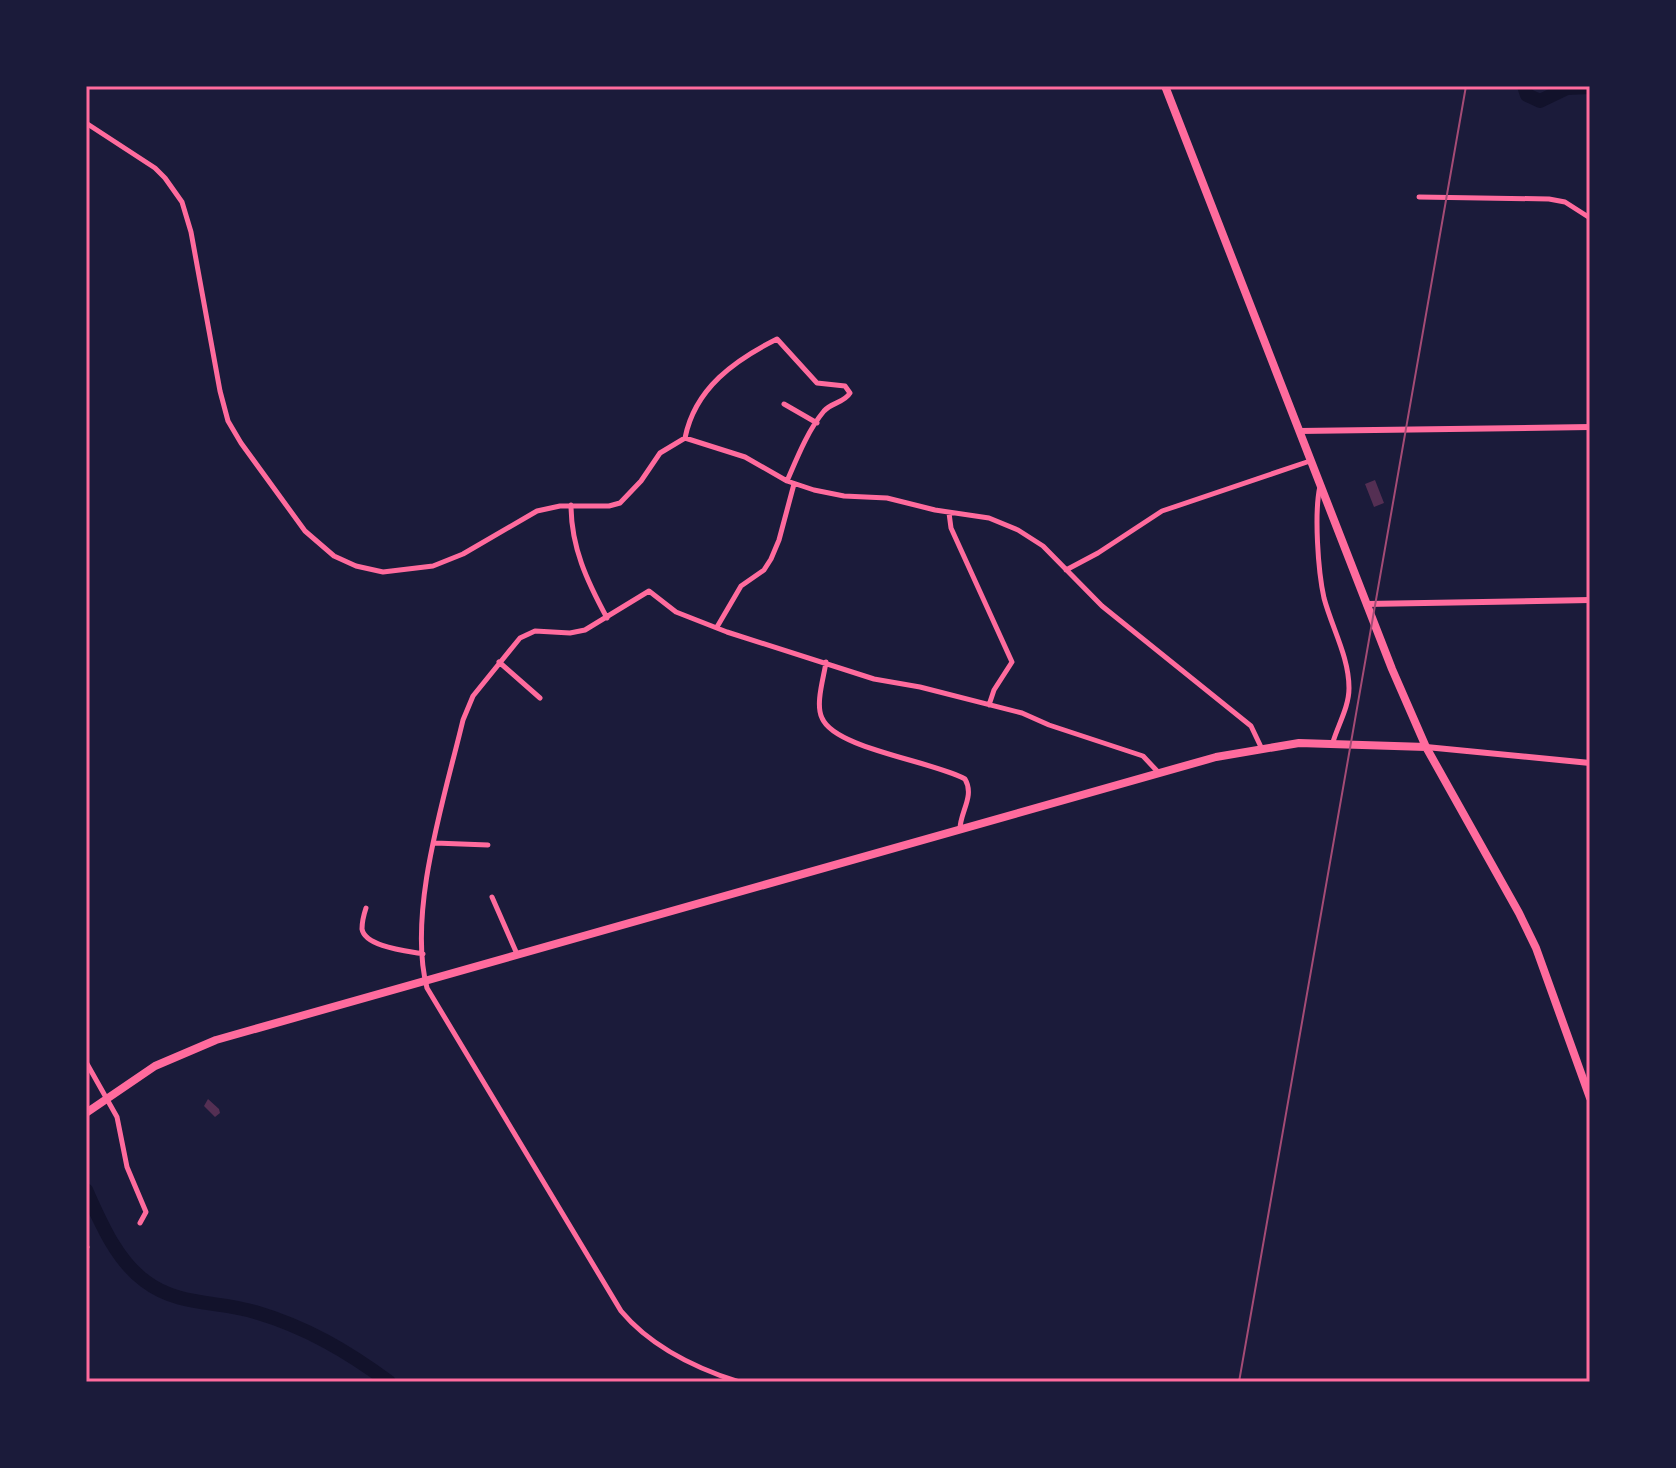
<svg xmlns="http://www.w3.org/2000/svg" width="1676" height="1468" viewBox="0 0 1676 1468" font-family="'Public Sans',sans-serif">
<rect width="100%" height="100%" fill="#1b1b3a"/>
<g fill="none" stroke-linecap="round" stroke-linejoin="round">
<path stroke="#12122b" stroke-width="14" d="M1524,86L1527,95L1540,101L1567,88L1590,87
M86,1190C100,1221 116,1260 145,1281C177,1306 219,1301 255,1312C306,1327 347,1351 389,1382"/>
</g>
<path fill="#542f53" d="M1375,480L1384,503L1374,507L1365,484Z
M208,1099L219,1109L220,1113L215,1117L204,1106Z"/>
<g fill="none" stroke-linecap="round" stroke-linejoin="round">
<path stroke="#ff6b9d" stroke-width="5" d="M86,123L155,168L165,178L182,202L191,232L220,391L228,421L241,443L305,531L334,556L356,566L383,572L433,566L463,554L537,511L560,506H609L620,503L641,481L660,453L685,438L745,457L787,481L814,490L844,496L887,498L935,510L989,518L1018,530L1043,546L1102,606L1251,726L1261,747
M1419,197L1549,199L1565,202L1590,218
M784,404L817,423
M685,438C695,388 735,360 777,339L817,383L845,386L850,393C844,403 832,402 824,411C808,430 797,458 787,481
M1320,486C1314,513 1318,571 1324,598C1332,628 1349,657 1349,688C1349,707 1338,725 1333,742
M571,505C571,547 587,581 607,618
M949,513L951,528L1012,662L994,690L989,705
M1066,570L1098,553L1162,511L1310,461
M717,627L741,586L764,570L771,559L779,540L794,484
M499,662L540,698
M826,662C824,677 815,704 822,718C835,749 933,761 965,779C975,796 960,812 960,829
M435,843L488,845
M492,897L517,954
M366,908C364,914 362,922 362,929C365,947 408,951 423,954
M86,1062L117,1117L127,1167L146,1212L140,1223
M86,1245L87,1247
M739,1382C695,1368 651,1347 621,1311L427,988C407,912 445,796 463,720L473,696L520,638L535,631L570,633L585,630L649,591L676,612L727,632L874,679L920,687L1022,713L1049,725L1143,756L1158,772"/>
<path stroke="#ff6b9d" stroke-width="6" d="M1299,431L1590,427
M1366,604L1590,600
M1426,747L1590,763"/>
<path stroke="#ff6b9d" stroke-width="8" d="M1165,86L1392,669L1426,747L1519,913L1536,948L1590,1098
M86,1113L155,1066L216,1040L1216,757L1299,743L1426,747"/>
<path stroke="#a44b75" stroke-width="2" d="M1239,1382L1466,86"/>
</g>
<rect width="1676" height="1468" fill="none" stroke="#1b1b3a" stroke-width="176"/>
<rect x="88" y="88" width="1500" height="1292" fill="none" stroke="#ff6b9d" stroke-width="3"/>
</svg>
